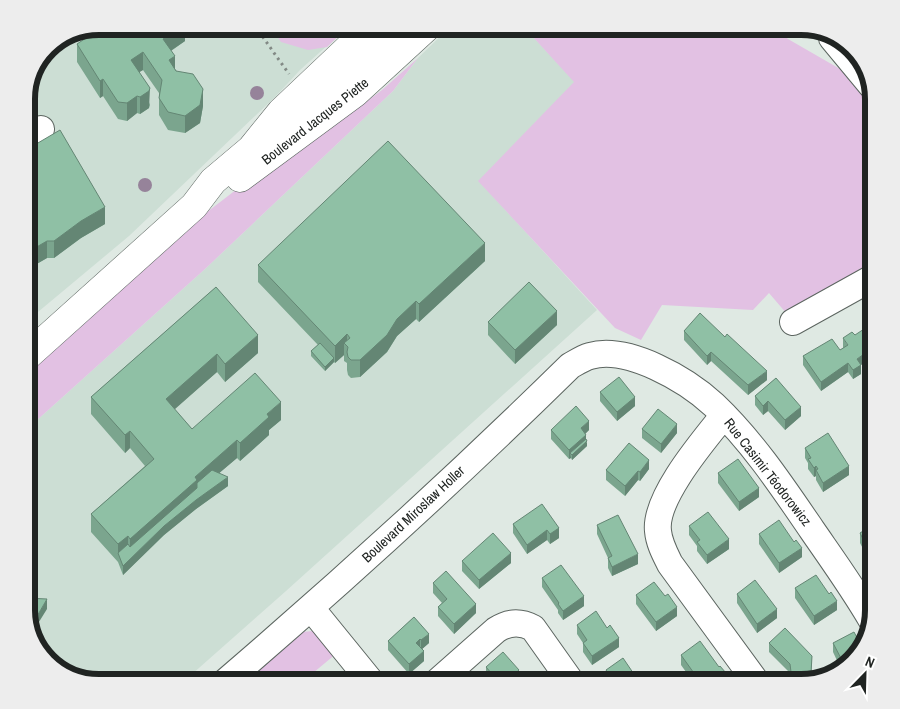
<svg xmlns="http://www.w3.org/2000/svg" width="900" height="709" viewBox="0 0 900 709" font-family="'Archivo Narrow',sans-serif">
<rect width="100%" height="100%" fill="#dfe9e3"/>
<path fill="#ccded4" d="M99,26H349L300,70L276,96L129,236L26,322V94L51,44Z
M451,26H523L575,82L479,181L597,310L286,591L182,683H99L51,665L26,615V430L205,269L393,91L418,58Z"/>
<path fill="#e2c1e3" d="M270,26H349L327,47L308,50L281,42Z
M523,26H773L788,39L847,73L874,103V265L787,314L769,293L753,310L662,305L641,340L615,328L478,181L574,82Z
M418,58L393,91L205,269L26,430V372L198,219L241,186L323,134L382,90Z
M313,631L337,653L301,683H242L302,632Z"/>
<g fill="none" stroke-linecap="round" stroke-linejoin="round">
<defs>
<path id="minor" d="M832,38L871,85
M26,138L41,129
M273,146L296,120L400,26
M793,322L874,277
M724,415C704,440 654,498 658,531C659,543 665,554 670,564L757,683
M311,608L372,683
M224,683C343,581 458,476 570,366C577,362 583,358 590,356C628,345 687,380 714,405C752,441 782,486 812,530C832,559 853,588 871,619
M436,683L496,630C508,622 520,621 533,628L572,683"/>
<path id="major" d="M240,178L355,93L428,26
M26,357L194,206L213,181L251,149L281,112L372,26"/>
</defs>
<use href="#minor" stroke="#5c6560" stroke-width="28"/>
<use href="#major" stroke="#5c6560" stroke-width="29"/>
<path stroke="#828985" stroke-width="3" stroke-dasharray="2.5 4" stroke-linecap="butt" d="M255,26L289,74"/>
<use href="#minor" stroke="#fff" stroke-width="26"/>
<use href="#major" stroke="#fff" stroke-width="28"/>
</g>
<g fill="#96839a">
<circle cx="257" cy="93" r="7"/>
<circle cx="145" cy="185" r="7"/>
</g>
<path fill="#7ba58e" d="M185,26V41L171,51L175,69L203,106L200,123L185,133L168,130L159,115V93L143,70L139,72L150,105L149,108L140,114L137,113L127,121L118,119L103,96L100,98L77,62V44Z
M26,150L105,224L81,238L54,258H47L28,269L26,267Z
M485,261L419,322L416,319L397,336L387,352L360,377L351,378L348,375L347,370V363L344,361V355L335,363L334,362L325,371L311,356V351L318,345L258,282V265Z
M216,287L258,353L225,382L217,372L174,409L192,429L281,420L269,430V435L240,461L237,458L219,473L228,486L196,509L164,535L123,575L118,562L91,532V514L145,466L130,448L125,453L91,414V397Z
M488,322L557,325L515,364L488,335Z
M684,331L767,380L748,395L711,361L707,365L684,340Z
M843,338L861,365V374L853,379L848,372L821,391L803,365V356L840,350L843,348Z
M776,378L801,416L785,430L768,411L763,415L755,405V396Z
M600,392L635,406L617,421L600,401Z
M642,429L677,433L661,453L642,438Z
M589,430L585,434L587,446L572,460L571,458L569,459L551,439V431Z
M805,448L849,475L823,492L816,480V476L814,477L808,469V463L805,458Z
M649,469L640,481L638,480L625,496L606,480V470Z
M718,473L759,497L739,511L718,483Z
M513,524L559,528V538L550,544L547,540L527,554L513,533Z
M874,524V565L872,566L860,543V533Z
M597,525L638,564L612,576L608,568V558L597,534Z
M689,526L729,549L707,564L697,551V546L689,535Z
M759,534L794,542L802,557L779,573L759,544Z
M462,561L511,563L479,589L462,571Z
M542,578L584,606L563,620L558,613V610L542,587Z
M433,583L476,613L454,634L438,616V607L442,603L433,593Z
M795,588L837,610L814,625L795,598Z
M737,594L777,618L757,633L737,603Z
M636,595L677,616L656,631L636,604Z
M414,617L429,643L422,649L424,661L409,674L388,650V641Z
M577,625L619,647L592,665L583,652V643L577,634Z
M769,643L812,656L811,680L805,682L791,681L790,673L769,652Z
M833,643L856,658L841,669L833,652Z
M681,655L719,667L726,673V683H694L681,665Z
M486,667L519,679L515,683H492L486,676Z
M606,670L640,683H608L606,680Z"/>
<path fill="#648674" d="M181,26H185V41L163,56V39Z
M143,52V70L131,77V60Z
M175,56V74L169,60Z
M103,79V96L100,98V81Z
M150,88L149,108L140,114V97Z
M203,89V106L200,123L185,133V116Z
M137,96V113L127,121V103Z
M105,207V224L81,238L54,258V241L81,221Z
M47,241V258L28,269V252Z
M485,243V261L419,322V304Z
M416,301V319L397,336L387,352L360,377V360L397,319Z
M557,311V325L515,364V350Z
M347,334V346L344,343V355L335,363V346Z
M258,335V353L225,382V364Z
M874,347V357L861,365V374L853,379V370L857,359Z
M711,352V361L707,365V356Z
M217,354V372L166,417V399Z
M334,358V362L325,371V367Z
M848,363V372L821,391V382Z
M767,371V380L748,395V385Z
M635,397V406L617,421V412Z
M768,401V411L763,415V406Z
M281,402V420L269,430V435L240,461V443L267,414Z
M801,407V416L785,430V420Z
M589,421V430L581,438V428Z
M677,424V433L661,453V444Z
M130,431V448L125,453V435Z
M586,435V443L587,441V446L572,460V455L570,453L571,458L569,459V450Z
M237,440V458L197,492L130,556V539L195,477Z
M649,460V469L640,481V472Z
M816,466V476L814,477V468Z
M849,466V475L823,492V483Z
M638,471V480L625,496V486Z
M228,477V486L196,509L164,535L123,575V566L164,526L196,500Z
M759,488V497L739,511V502Z
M559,528V538L550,544V534Z
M547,530V540L527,554V545Z
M128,536V553H118V544Z
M729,539V549L707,564V555Z
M802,548V557L779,573V563Z
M511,553V563L479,589V580Z
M638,554V564L612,576V567Z
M874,556V565L872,566V557Z
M584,596V606L563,620V611Z
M47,599V609L34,630L32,625Z
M837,601V610L814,625V616Z
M476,604V613L454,634V624Z
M677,607V616L656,631V622Z
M777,609V618L757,633V624Z
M429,634V643L421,650V640Z
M619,638V647L592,665V656Z
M420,639V648L416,643Z
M424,651V661L409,674V664Z
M519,670V679L515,683H505Z
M726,673V683H713Z"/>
<path fill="#8fc0a5" stroke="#648674" d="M104,26H181L163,39L175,56L169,60L176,71L193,74L203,89L200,105L185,116L168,112L159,98L162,80L143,52L131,60L150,88L149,91L140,97L137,96L127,103L118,102L103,79L100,81L77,44Z
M60,130L105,207L81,221L54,241H47L28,252L26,250V150Z
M388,141L485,243L419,304L416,301L397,319L387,335L360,360H351L348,357L347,352L348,347L344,343L350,338L347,334L335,346L258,265Z
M529,282L557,311L515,350L488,322Z
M216,287L258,335L225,364L217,354L166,399L192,429L255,373L281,402L267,414L269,417L240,443L237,440L195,477L197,480L130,539L128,536L118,544L91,514L154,459L130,431L125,435L91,397Z
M700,313L725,337L727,334L767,371L748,385L711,352L707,356L684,331Z
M873,323L874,325V347L857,359L861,365L853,370L848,363L821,382L803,356L832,339L840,350L848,345L843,338L852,332L855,335Z
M320,343L334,358L325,367L311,351Z
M619,377L635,397L617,412L600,392Z
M776,378L801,407L785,420L768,401L763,406L755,396Z
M576,406L589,421L581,428L586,435L569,450L551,430Z
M658,409L677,424L661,444L642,429Z
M828,433L849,466L823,483L816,470L818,469L816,466L814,468L808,459L811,458L805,448Z
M586,439L587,441L572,455L570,453Z
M629,443L649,460L640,472L638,471L625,486L606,470Z
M738,459L759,488L739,502L718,473Z
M212,470L228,477L196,500L164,526L123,566L118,553L128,544L130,547L197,488V483Z
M542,504L559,528L550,534L547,530L527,545L513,524Z
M708,512L729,539L707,555L697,542L700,540L689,526Z
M618,515L638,554L612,567L608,558L612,556L597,525Z
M779,520L794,542L796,540L802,548L779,563L759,534Z
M874,524V556L872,557L860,533Z
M493,533L511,553L479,580L462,561Z
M561,565L584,596L563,611L558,604L559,603L542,578Z
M446,571L476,604L454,624L438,607L447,599L433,583Z
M816,575L829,594L831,592L837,601L814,616L795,588Z
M755,580L777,609L757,624L737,594Z
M654,582L665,596L668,594L677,607L656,622L636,595Z
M26,598L47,599L32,625L26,615Z
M596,611L607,628L610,625L619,638L592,656L583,643L587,640L577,625Z
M414,617L429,634L421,640L420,639L416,643L424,651L409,664L388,641Z
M785,628L812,656L811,673L791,672L790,664L769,643Z
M854,632L861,645L856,658L845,666L833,643Z
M700,641L719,667L720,666L726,673L713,683H701L681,655Z
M503,652L519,670L505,683H500L486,667Z
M623,658L640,683H614L606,670Z
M324,675L331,683H314Z"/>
<g text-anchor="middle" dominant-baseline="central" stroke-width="4" stroke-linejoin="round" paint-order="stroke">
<g font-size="14" fill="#202422" stroke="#fff">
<text transform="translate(315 121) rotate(-38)">Boulevard Jacques Piette</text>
<text transform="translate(768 472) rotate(52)">Rue Casimir Téodorowicz</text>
<text transform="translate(413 514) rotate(-43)">Boulevard Miroslaw Holler</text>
</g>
</g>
<path d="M0 0H900V709H0ZM99 35H801A64 64 0 0 1 865 99V610A64 64 0 0 1 801 674H99A64 64 0 0 1 35 610V99A64 64 0 0 1 99 35Z" fill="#ededed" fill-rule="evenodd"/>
<path fill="none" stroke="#202422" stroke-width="6" d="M99 35H801A64 64 0 0 1 865 99V610A64 64 0 0 1 801 674H99A64 64 0 0 1 35 610V99A64 64 0 0 1 99 35Z"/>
<g transform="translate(865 674) rotate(23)" stroke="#ffffff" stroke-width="4" paint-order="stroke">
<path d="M0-4L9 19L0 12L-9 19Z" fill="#202422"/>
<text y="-8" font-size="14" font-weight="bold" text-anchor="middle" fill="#202422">N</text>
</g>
</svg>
